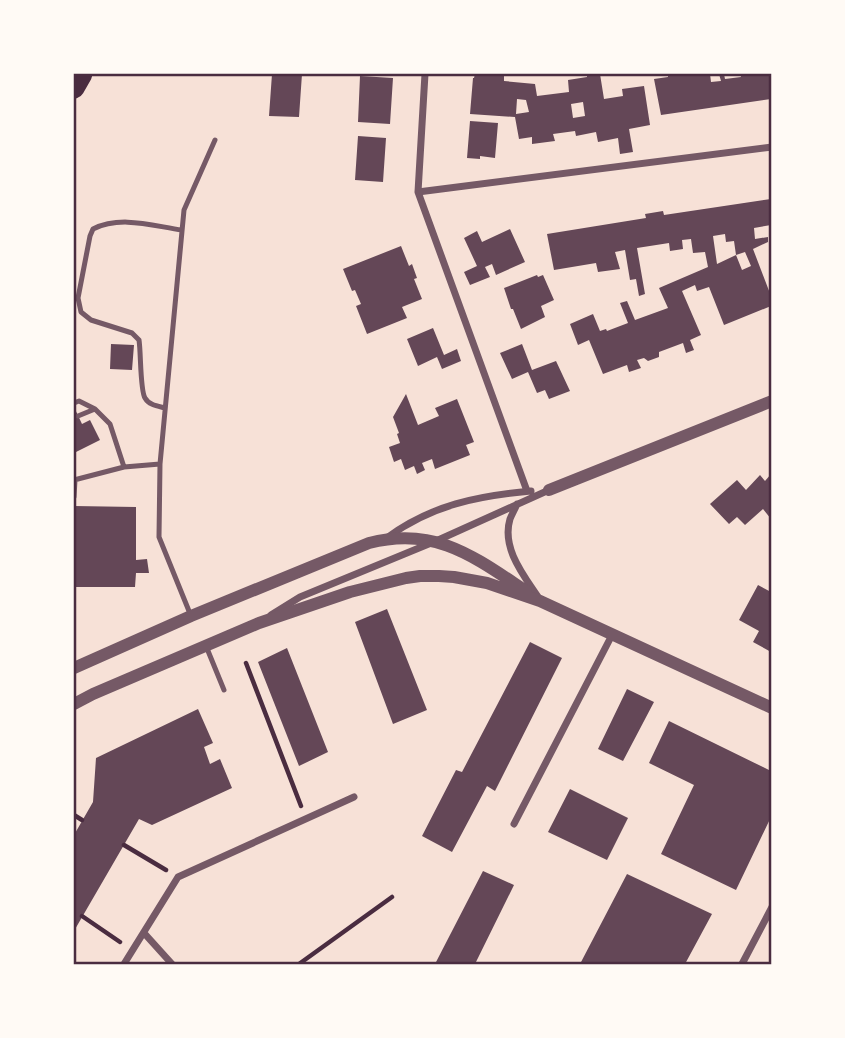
<svg xmlns="http://www.w3.org/2000/svg" width="845" height="1038" viewBox="0 0 845 1038" font-family="Inter,sans-serif">
<rect width="100%" height="100%" fill="#f7e1d7"/>
<path fill="#644757" fill-rule="evenodd" d="M272,74H302L299,117L269,116Z
M475,74H504V81L535,84L537,96L569,92L568,80L587,77V74H600L604,99L623,96L622,89L644,86L650,125L629,129L633,152L620,154L618,138L598,142L596,132L576,136L575,131L553,134L555,141L532,144V137L519,139L515,117L470,114L473,78H474ZM517,99L526,100L529,112L516,114ZM583,102L585,116L573,118L571,104Z
M668,74H710L711,82L721,81L719,74H724L725,79L741,77L740,74H751V75L771,74V99L661,115L654,79L668,77Z
M360,76L393,78L390,124L358,122Z
M470,121L498,123L495,158L480,156V159L467,158Z
M358,136L386,138L383,182L355,180Z
M771,199V225L754,228L755,239L768,237V242L753,249L771,296V306L724,325L709,287L697,291L695,285L682,291L701,335L690,340L694,350L686,353L683,343L659,352V357L648,361L644,358L637,360L641,368L629,372L627,365L603,374L589,340L578,345L570,324L593,314L600,331L606,329L607,331L628,323L620,303L627,301L635,320L668,308L659,288L708,267L705,252L693,253L691,239L682,240L683,249L670,251L669,243L637,248L645,294L639,296L636,279L630,280L625,250L615,252L620,269L598,272L596,263L554,270L547,234L646,218L645,214L663,211L664,215ZM725,234L726,242L734,241L736,255L745,252L751,266L742,270L736,255L717,264L713,236Z
M510,229L525,262L496,275L492,264L485,267L490,277L470,285L464,272L477,266L464,238L477,231L482,242Z
M401,246L409,266L412,264L417,278L414,279L422,299L402,307L407,318L367,334L356,306L361,304L355,290L352,291L343,269Z
M537,275L538,277L543,275L554,300L541,306L545,317L521,329L513,309H511L504,288Z
M433,328L444,355L457,349L461,361L442,369L437,357L418,366L407,339Z
M111,344L134,345L132,370L110,369Z
M522,344L532,370L556,361L570,391L549,399L545,390L537,393L528,372L512,379L500,353Z
M406,394L418,425L439,416L435,408L457,399L474,442L466,445L470,455L435,469L432,459L422,463L425,470L417,474L414,466L405,470L401,459L394,462L389,447L400,443L397,434L399,433L393,417Z
M74,407L82,424L90,420L100,440L74,453Z
M771,474V519L763,509L745,525L737,517L729,524L710,504L737,480L746,490L760,475L765,481Z
M74,506L136,507V560L147,559L149,573H136L135,587H74Z
M758,585L771,592V652L753,642L759,631L739,620Z
M387,609L427,710L393,724L355,622Z
M530,642L562,658L495,791L487,786L452,852L422,836L456,770L462,772Z
M287,648L328,752L299,766L258,662Z
M627,689L654,702L623,761L598,749Z
M198,709L213,743L204,747L210,764L220,759L232,788L152,825L139,819L74,931V835L93,802L96,758Z
M669,721L771,771V817L736,890L661,854L694,785L649,763Z
M570,789L628,818L607,860L548,832Z
M483,871L514,885L475,964H435Z
M627,874L712,914L685,964H580Z"/>
<g fill="none" stroke-linecap="round" stroke-linejoin="round">
<path stroke="#4a2c40" stroke-width="4.5" d="M246,663L301,806
M74,815L82,820
M124,845L166,870
M82,916L120,942
M299,964L392,897"/>
<path stroke="#755966" stroke-width="5" d="M74,403L79,401L95,409L110,424L124,467
M165,408C157,406 149,405 145,398C140,390 141,352 139,340L132,333L91,320L81,312L78,298L90,236L93,229C121,215 153,226 182,230
M78,416L95,409
M74,480L124,467L160,464
M74,497L75,480
M191,616L159,537L160,464L184,210L215,140
M206,646L224,690"/>
<path stroke="#755966" stroke-width="7" d="M425,74L418,192L527,491
M418,192L772,147
M517,504C515,509 512,514 510,519C501,549 525,577 540,600
M388,537C432,505 477,496 531,491
M271,615L300,597L436,541L549,490
M514,824L612,635
M144,933L172,964
M124,964L178,877L354,797
M742,964L772,907"/>
<path stroke="#755966" stroke-width="12" d="M549,490L772,401
M74,668L191,616L369,543C435,526 473,556 526,591
M74,704L93,694L259,623L350,592L406,578L420,576H439L454,577L487,583L540,601L772,708"/>
<path stroke="#4a2c40" stroke-width="21" d="M74,88L82,74"/>
</g>
<rect width="845" height="1038" fill="none" stroke="#fffaf5" stroke-width="150"/>
<rect x="75" y="75" width="695" height="888" fill="none" stroke="#4a2c40" stroke-width="2.5"/>
</svg>
